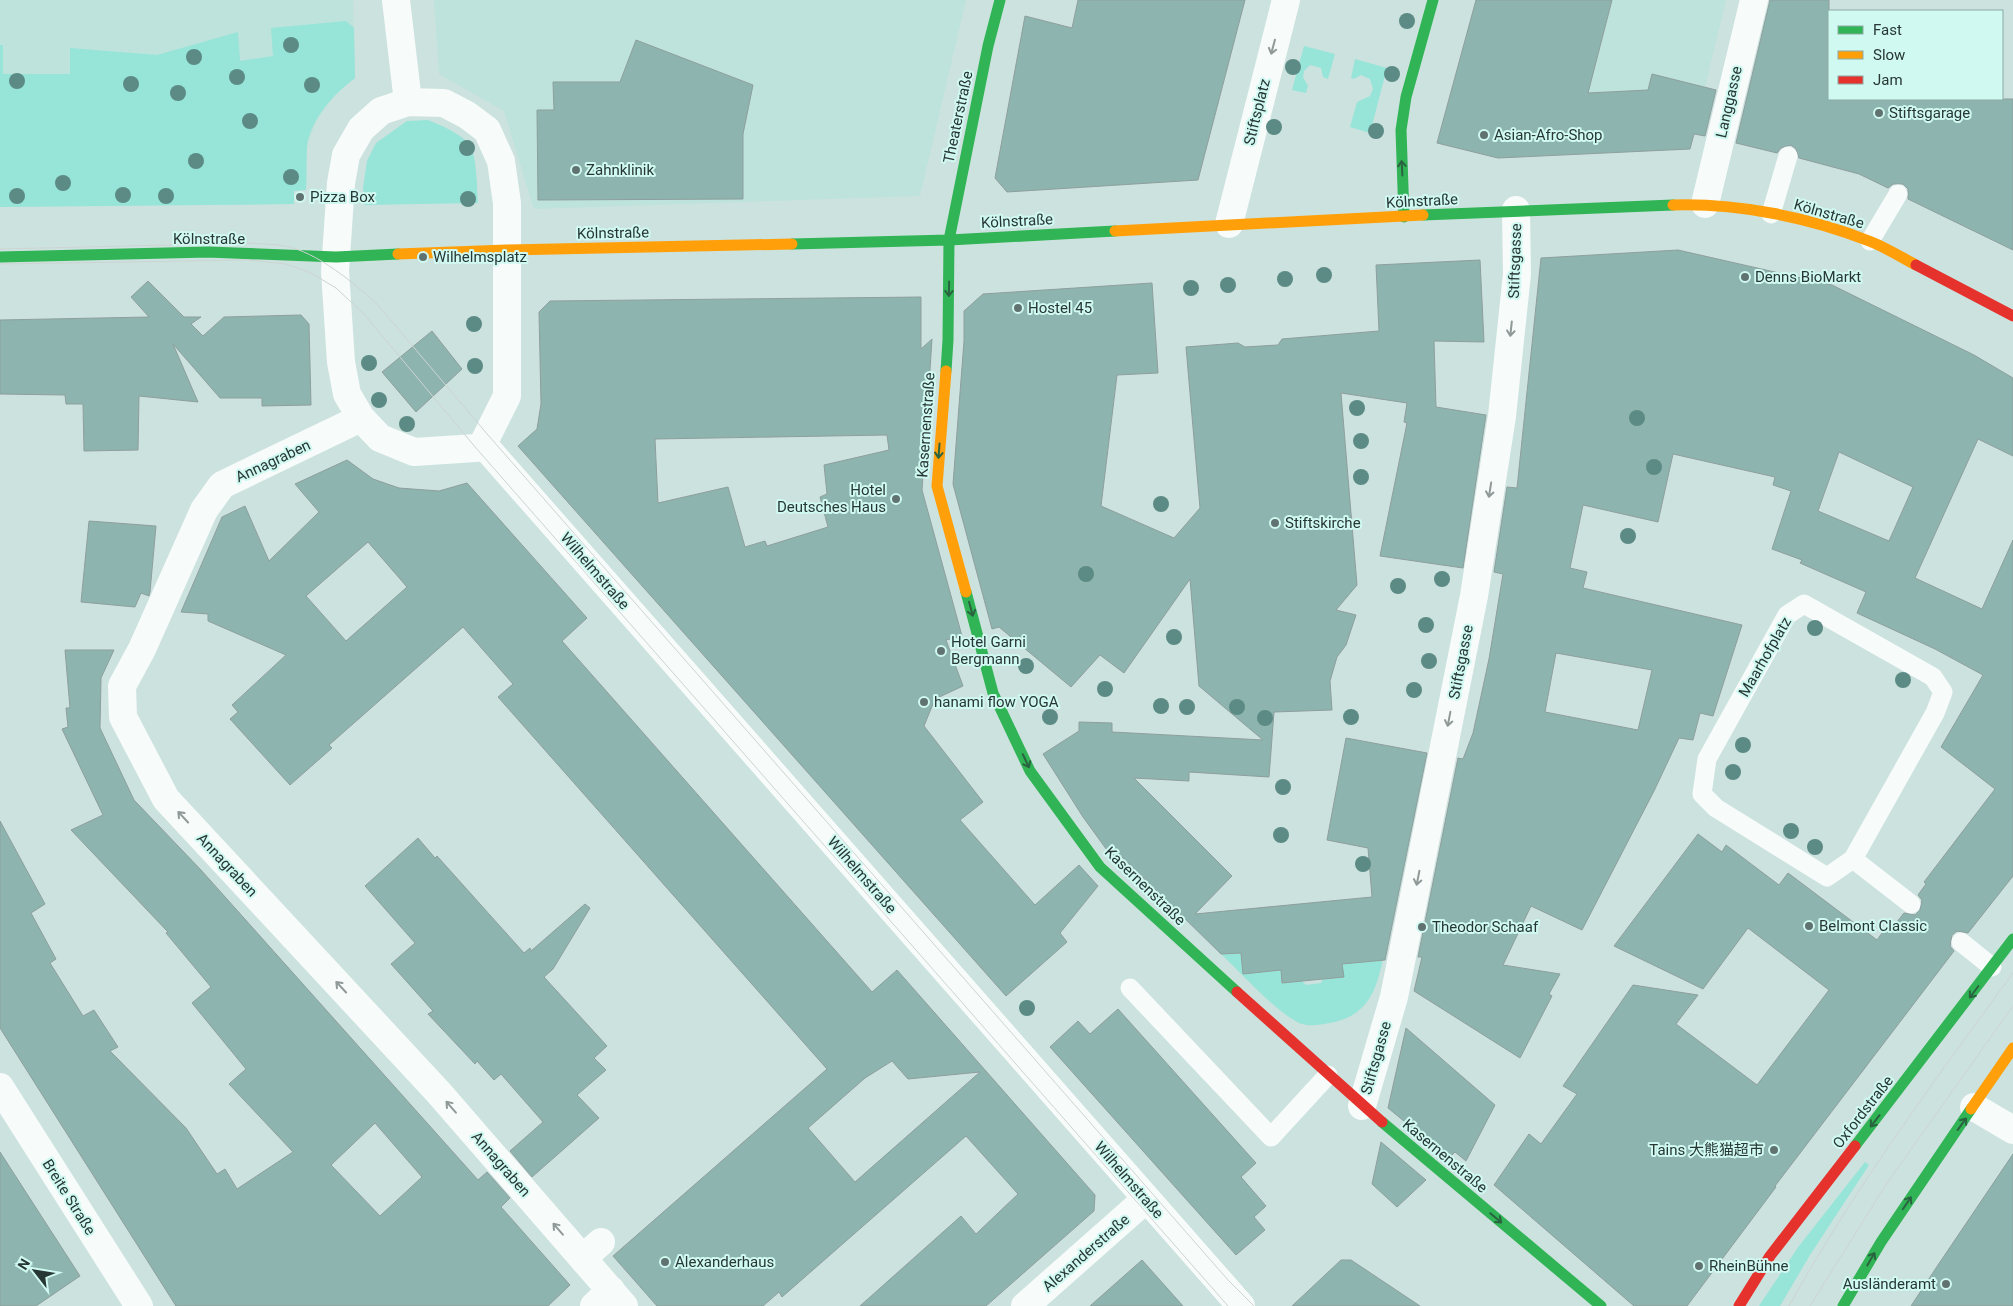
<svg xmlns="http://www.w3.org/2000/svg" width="2013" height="1306" viewBox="0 0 2013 1306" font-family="Roboto,'Noto Sans SC',sans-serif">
<rect width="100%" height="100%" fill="#cce2de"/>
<path fill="#bde3dc" d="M0,0H353L355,78L340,89L327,105L315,124L307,145L306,190L294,191V204L0,207Z
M434,0H966L920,196L534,209L504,111L439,74Z
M1476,0H1726L1690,149L1497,158L1437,143Z"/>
<path fill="#97e4d8" d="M346,21L354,28L355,78C334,94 310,119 307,147C306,162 307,176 306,190L294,191V204L0,207V45H3V74H70V48L157,55L238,32L240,61L273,56L271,28Z
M1304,46L1335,54L1328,79L1323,77L1321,68L1310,65L1304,71L1303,77L1308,86L1306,93L1292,90Z
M1355,59L1387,68L1370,133L1350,127L1357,102L1370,96L1373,89L1370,79L1361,75L1354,79L1351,78Z
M428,120C442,126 458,132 469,144C477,153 477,190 478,203L365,205L363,188L367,161L376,143L407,121Z
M1379,942H1386C1379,981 1374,1015 1330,1023C1320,1025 1309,1027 1299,1023C1275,1011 1242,974 1221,954L1241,953L1243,973L1281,970L1283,983L1302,981L1306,985L1321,983L1323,979L1343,977L1342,964L1381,960Z
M1865,1162L1869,1165L1810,1255L1780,1306H1759L1799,1246Z"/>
<path fill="#8db4af" stroke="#8e9f9d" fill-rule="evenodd" d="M1078,0H1245L1198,180L1007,192L995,178L1025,16L1072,28Z
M1476,0H1612L1588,93L1648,90L1652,74L1716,90L1705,136L1694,134L1690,149L1498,158L1437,143Z
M1770,0H1829V99H2013V250L1908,199V189L1903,184H1893L1888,188L1859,174L1799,158L1796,149L1791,145L1781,148L1777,153L1736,143Z
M636,40L753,85L743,134V199L538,200L537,110H554L553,82H620Z
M1678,250L1832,285L1974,355L2013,378V456L1978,439L1915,578L1982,609L2013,540V876L1968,933L1957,931L1952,935L1950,946L1954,951L1775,1186L1776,1187L1687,1306H1634L1494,1185L1529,1134L1541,1144L1577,1094L1563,1086L1633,985L1698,995L1676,1024L1757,1085L1829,990L1748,928L1703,989L1614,946L1698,834L1722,852L1726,845L1779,885L1788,873L1877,940L1885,929L1889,932L1904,913L1915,915L1920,910L1922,900L1918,895L1926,884L1924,882L1995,789L1941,747L1983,675L1935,649L1857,613L1866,592L1800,563L1802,560L1772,549L1791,491L1773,485L1775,477L1673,454L1658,522L1583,505L1570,568L1587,572L1583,588L1742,625L1713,716L1700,713L1693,740L1679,738L1654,791L1582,930L1531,906L1503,965L1560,974L1549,994L1552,996L1520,1058L1414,991L1422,957H1418L1458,758L1463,759L1473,733L1489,659L1503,574L1494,572L1507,487L1517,488L1541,258ZM1839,452L1913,487L1889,541L1818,511ZM1556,653L1652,670L1638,730L1545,712Z
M1480,260L1484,342L1434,341L1436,407L1486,415L1463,568L1380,556L1407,423L1404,422L1407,403L1341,393L1357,585L1336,610L1356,615L1346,645L1337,657L1330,681L1332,710L1274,712L1269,777L1189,772V781L1134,778L1232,876L1195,914L1372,897L1368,848L1327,840L1346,738L1427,753L1385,960L1342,964L1344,977L1282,983L1281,970L1243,974L1241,953L1221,954L1122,857L1118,862L1112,857L1083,817L1043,754L1079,731V722L1112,723V732L1263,740L1199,686L1190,579L1124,673L1100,655L1071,687L999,627L992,629L953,484L964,341V311L983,294L1152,283L1158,373L1117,375L1101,506L1174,538L1200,508L1186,347L1238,343L1245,347L1261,346L1278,345L1282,339L1379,331L1376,265Z
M148,281L184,317H201L191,324L203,336L224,317L301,315L309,324L311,405L262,406V398H220L173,344L198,402L139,396L138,450L84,451L83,404H66L65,395L0,394V320L149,317L131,297Z
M921,297V349L932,339L922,490L962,636L946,640L963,686L935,699L924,726L983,802L960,820L1035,905L1079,865L1098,886L1060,933L1067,942L1006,996L518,446L537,429L541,404L539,312L550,301ZM887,435L889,450L824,465L827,494L820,497L828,527L767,546L765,541L745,547L728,487L658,503L655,439Z
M432,331L462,369L416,412L382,372Z
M347,460L373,479L399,488L439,491L467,483L587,618L562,641L872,992L897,970L1095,1195L1094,1211L986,1306H860L961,1216L976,1234L1018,1194L966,1136L782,1297L779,1292L763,1306H657L613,1256L827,1069L498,697L513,684L463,627L329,745L332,748L290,785L230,719L238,712L232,705L286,655L208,621V614L181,612L222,517L245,506L269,561L319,512L295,484ZM368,542L407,587L346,641L306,596ZM892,1061L908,1079L980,1072L855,1182L808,1128L865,1078Z
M89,521L156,526L150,592L149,596L141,593L135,607L81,602Z
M65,650H114L101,678L100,728L134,800L201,870L478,1180L487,1172L510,1198L501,1207L570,1285L548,1306H176L0,1028V821L45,904L31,913L56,959L50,963L83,1016L94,1010L118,1047L110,1051L186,1128L217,1174L225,1169L237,1189L293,1152L229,1084L246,1069L192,1003L211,987L166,933L168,932L71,830L103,815L62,729L68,727L66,708H70ZM375,1123L422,1177L380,1216L331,1165Z
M418,838L435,858L437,856L524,953L530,948L531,951L585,904L590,908L553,969L544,977L607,1046L594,1058L606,1070L577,1095L599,1118L532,1177L510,1151L543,1122L501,1074L494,1080L477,1061L475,1064L428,1014L433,1011L391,964L415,943L365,886Z
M1118,1009L1256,1163L1241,1177L1266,1206L1254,1217L1265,1230L1236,1255L1050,1047L1078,1021L1090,1034Z
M1406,1028L1495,1105L1466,1161L1455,1152L1449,1158L1388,1108Z
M1381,1142L1426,1180L1397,1207L1372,1184Z
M0,1152L80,1276L36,1306H0Z
M2013,1154V1306H1911L1938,1265Z
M1142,1260L1183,1306H1090Z
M1341,1260H1351L1420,1306H1292Z"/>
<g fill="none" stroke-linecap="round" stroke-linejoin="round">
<path stroke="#f7fbfa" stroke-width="19" d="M1771,214L1788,156
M1870,241L1898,194
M1853,859L1935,713L1943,692L1933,677L1804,604L1787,615L1707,759L1702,794L1716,808L1827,877L1853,859L1911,904
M1961,942L1992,967
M1130,988L1271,1137L1328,1075"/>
<path stroke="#f7fbfa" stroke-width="28" d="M396,0L408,102
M408,102L444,103L467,115L487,130L501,161L507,203V396L483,444L476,448L414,452L380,438L361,418L347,394L341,362L335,271L341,183L346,155L361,129L381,111Z
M1705,204L1754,0
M1229,224L1286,0
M361,418L222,485L204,510L142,649L122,686L123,717L166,799L439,1093L624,1306
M483,444L1241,1306
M0,1087L139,1306
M1362,1106L1394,997L1474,596L1502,416L1517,274L1516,210
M1974,1107L2013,1130
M583,1258L601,1242
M594,1306L611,1290
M1025,1306L1146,1199"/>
<path stroke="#30b455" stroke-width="11" d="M1423,215L1673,205
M1404,217L1401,130L1406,97L1433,0
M792,244L949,240L1115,231
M0,257L208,252L336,257L398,254
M946,371L948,340L949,240L988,46L1000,0
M966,592L993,693L1030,771L1100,867L1237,992
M1382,1122L1601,1306
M1855,1146L2013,939
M1843,1306L1881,1242L1971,1109"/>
<path stroke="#ff9f0a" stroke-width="11" d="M1673,205C1737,203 1809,217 1869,241C1885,247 1901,257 1916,265
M1115,231L1423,215
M398,254L507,250L792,244
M946,371L937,486L966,592
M1971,1109L2013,1048"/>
<path stroke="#e5322d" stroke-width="11" d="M1916,265L2013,316
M1237,992L1382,1122
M1739,1306L1770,1256L1855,1146"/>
<path stroke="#cdd4d2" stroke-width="1" d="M0,249L250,243C261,244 274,244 285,246C317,252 354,283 377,304L488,435L1228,1280L1254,1306
M0,264L248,260L286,264L311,273L336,288L364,314L476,448L1228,1306
M1789,1306C1854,1189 1934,1081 2013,973
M1810,1306L1887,1183L2013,1006"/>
</g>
<g fill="#5c8a84">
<circle cx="1407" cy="21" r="8"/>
<circle cx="291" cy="45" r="8"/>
<circle cx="194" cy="57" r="8"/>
<circle cx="1293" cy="67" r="8"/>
<circle cx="1392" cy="74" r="8"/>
<circle cx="237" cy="77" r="8"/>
<circle cx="17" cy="81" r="8"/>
<circle cx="131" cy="84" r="8"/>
<circle cx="312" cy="85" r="8"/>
<circle cx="178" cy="93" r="8"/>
<circle cx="250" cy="121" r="8"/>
<circle cx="1274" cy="127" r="8"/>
<circle cx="1376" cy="131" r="8"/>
<circle cx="467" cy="148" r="8"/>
<circle cx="196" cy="161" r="8"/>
<circle cx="291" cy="177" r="8"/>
<circle cx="63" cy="183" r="8"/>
<circle cx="123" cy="195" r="8"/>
<circle cx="17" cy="196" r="8"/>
<circle cx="166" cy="196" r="8"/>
<circle cx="468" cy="199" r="8"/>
<circle cx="1324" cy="275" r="8"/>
<circle cx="1285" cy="279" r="8"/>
<circle cx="1228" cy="285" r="8"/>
<circle cx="1191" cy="288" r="8"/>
<circle cx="474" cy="324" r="8"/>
<circle cx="369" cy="363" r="8"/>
<circle cx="475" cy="366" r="8"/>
<circle cx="379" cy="400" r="8"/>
<circle cx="1357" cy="408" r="8"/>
<circle cx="1637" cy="418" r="8"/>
<circle cx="407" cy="424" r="8"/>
<circle cx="1361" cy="441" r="8"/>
<circle cx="1654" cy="467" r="8"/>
<circle cx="1361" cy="477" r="8"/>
<circle cx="1161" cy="504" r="8"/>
<circle cx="1628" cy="536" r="8"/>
<circle cx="1086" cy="574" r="8"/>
<circle cx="1442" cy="579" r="8"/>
<circle cx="1398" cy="586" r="8"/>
<circle cx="1426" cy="625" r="8"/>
<circle cx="1815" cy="628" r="8"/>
<circle cx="1174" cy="637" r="8"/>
<circle cx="1429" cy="661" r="8"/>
<circle cx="1026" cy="666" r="8"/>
<circle cx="1903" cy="680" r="8"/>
<circle cx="1105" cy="689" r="8"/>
<circle cx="1414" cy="690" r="8"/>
<circle cx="1161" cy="706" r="8"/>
<circle cx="1187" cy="707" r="8"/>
<circle cx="1237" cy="707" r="8"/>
<circle cx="1050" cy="717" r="8"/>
<circle cx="1351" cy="717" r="8"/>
<circle cx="1265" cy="718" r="8"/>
<circle cx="1743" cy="745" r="8"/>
<circle cx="1733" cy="772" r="8"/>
<circle cx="1283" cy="787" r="8"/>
<circle cx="1791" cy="831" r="8"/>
<circle cx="1281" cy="835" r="8"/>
<circle cx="1815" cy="847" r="8"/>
<circle cx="1363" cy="864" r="8"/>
<circle cx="1027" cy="1008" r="8"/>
</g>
<defs><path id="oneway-shaft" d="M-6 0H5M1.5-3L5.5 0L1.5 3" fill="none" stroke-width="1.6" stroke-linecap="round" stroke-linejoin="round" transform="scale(1.25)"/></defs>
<g stroke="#8f9997">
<use href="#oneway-shaft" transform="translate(1273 47) rotate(105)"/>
<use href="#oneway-shaft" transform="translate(1511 329) rotate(96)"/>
<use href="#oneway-shaft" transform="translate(1490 490) rotate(99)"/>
<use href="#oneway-shaft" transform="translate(1449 719) rotate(101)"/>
<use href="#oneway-shaft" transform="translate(183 817) rotate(-133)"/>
<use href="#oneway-shaft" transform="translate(1418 878) rotate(101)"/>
<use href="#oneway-shaft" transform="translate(341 987) rotate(-133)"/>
<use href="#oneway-shaft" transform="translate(451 1107) rotate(-131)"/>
<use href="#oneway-shaft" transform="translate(558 1229) rotate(-131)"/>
</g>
<g stroke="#2a6340">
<use href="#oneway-shaft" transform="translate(1402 168) rotate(-93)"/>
<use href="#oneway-shaft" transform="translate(949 289) rotate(91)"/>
<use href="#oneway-shaft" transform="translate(939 451) rotate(94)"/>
<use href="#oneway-shaft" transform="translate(971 609) rotate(75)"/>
<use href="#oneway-shaft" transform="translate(1026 761) rotate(65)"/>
<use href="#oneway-shaft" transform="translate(1974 992) rotate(127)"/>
<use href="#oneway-shaft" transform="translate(1875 1121) rotate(128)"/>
<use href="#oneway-shaft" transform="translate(1962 1124) rotate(-54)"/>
<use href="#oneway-shaft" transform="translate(1907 1203) rotate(-56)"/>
<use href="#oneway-shaft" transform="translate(1496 1218) rotate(40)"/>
<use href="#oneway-shaft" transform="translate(1871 1259) rotate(-60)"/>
</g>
<g fill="#617370" stroke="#d0f9f1" stroke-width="2">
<circle cx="1879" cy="113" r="5"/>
<circle cx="1484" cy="135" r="5"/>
<circle cx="576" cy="170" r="5"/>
<circle cx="300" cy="197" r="5"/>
<circle cx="423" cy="257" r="5"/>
<circle cx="1745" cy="277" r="5"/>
<circle cx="1018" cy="308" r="5"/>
<circle cx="896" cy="499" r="5"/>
<circle cx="1275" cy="523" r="5"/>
<circle cx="941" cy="651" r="5"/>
<circle cx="924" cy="702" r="5"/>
<circle cx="1809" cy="926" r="5"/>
<circle cx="1422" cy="927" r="5"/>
<circle cx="1774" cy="1150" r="5"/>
<circle cx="665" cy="1262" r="5"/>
<circle cx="1699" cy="1266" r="5"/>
<circle cx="1946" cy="1284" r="5"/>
</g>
<g text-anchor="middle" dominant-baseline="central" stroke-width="4" stroke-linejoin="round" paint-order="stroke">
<g font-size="15" fill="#273734" stroke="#d0f9f1">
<text transform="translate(1729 102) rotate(-77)">Langgasse</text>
<text transform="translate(1257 112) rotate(-76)">Stiftsplatz</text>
<text transform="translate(958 117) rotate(-78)">Theaterstraße</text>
<text transform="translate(1422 201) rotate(-3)">Kölnstraße</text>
<text transform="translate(1829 214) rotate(16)">Kölnstraße</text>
<text transform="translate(1017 221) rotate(-3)">Kölnstraße</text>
<text transform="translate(613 233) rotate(-1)">Kölnstraße</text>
<text x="209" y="239">Kölnstraße</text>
<text transform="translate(1515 261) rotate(-88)">Stiftsgasse</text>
<text transform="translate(926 425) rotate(-86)">Kasernenstraße</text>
<text transform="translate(273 461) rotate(-25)">Annagraben</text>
<text transform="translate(595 571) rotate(49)">Wilhelmstraße</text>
<text transform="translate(1765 657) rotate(-60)">Maarhofplatz</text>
<text transform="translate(1461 662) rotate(-79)">Stiftsgasse</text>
<text transform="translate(227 865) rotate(47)">Annagraben</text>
<text transform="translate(862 875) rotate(49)">Wilhelmstraße</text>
<text transform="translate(1145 886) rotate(44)">Kasernenstraße</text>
<text transform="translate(1376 1058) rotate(-74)">Stiftsgasse</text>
<text transform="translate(1863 1112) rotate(-52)">Oxfordstraße</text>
<text transform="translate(1445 1156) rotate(40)">Kasernenstraße</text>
<text transform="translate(501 1164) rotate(49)">Annagraben</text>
<text transform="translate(1129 1180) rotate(49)">Wilhelmstraße</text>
<text transform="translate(69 1197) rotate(58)">Breite Straße</text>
<text transform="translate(1086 1253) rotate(-41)">Alexanderstraße</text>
</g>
<g font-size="15" fill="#273734" stroke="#d0f9f1" text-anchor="start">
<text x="1889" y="113">Stiftsgarage</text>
<text x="1494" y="135">Asian-Afro-Shop</text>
<text x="586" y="170">Zahnklinik</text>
<text x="310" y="197">Pizza Box</text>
<text x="433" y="257">Wilhelmsplatz</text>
<text x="1755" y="277">Denns BioMarkt</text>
<text x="1028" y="308">Hostel 45</text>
<text x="886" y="490" text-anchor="end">Hotel<tspan x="886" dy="17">Deutsches Haus</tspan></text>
<text x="1285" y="523">Stiftskirche</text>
<text x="951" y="642">Hotel Garni<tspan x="951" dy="17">Bergmann</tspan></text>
<text x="934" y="702">hanami flow YOGA</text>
<text x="1819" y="926">Belmont Classic</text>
<text x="1432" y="927">Theodor Schaaf</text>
<text x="1764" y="1150" text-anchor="end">Tains 大熊猫超市</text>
<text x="675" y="1262">Alexanderhaus</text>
<text x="1709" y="1266">RheinBühne</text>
<text x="1936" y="1284" text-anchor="end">Ausländeramt</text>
</g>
</g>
<rect x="1828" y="10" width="175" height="90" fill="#d0f9f1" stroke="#8caba5"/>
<rect x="1838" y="26" width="25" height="8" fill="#30b455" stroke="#8caba5"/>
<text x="1873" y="35" font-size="15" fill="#273734">Fast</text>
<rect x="1838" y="51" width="25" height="8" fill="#ff9f0a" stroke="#8caba5"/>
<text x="1873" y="60" font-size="15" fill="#273734">Slow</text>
<rect x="1838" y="76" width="25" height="8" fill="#e5322d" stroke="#8caba5"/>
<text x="1873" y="85" font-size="15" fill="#273734">Jam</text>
<g transform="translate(35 1271) rotate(301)" stroke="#d0f9f1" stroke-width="4" paint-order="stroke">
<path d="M0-4L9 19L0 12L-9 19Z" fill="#273734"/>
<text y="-8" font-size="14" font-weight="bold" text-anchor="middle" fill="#273734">N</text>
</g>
</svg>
